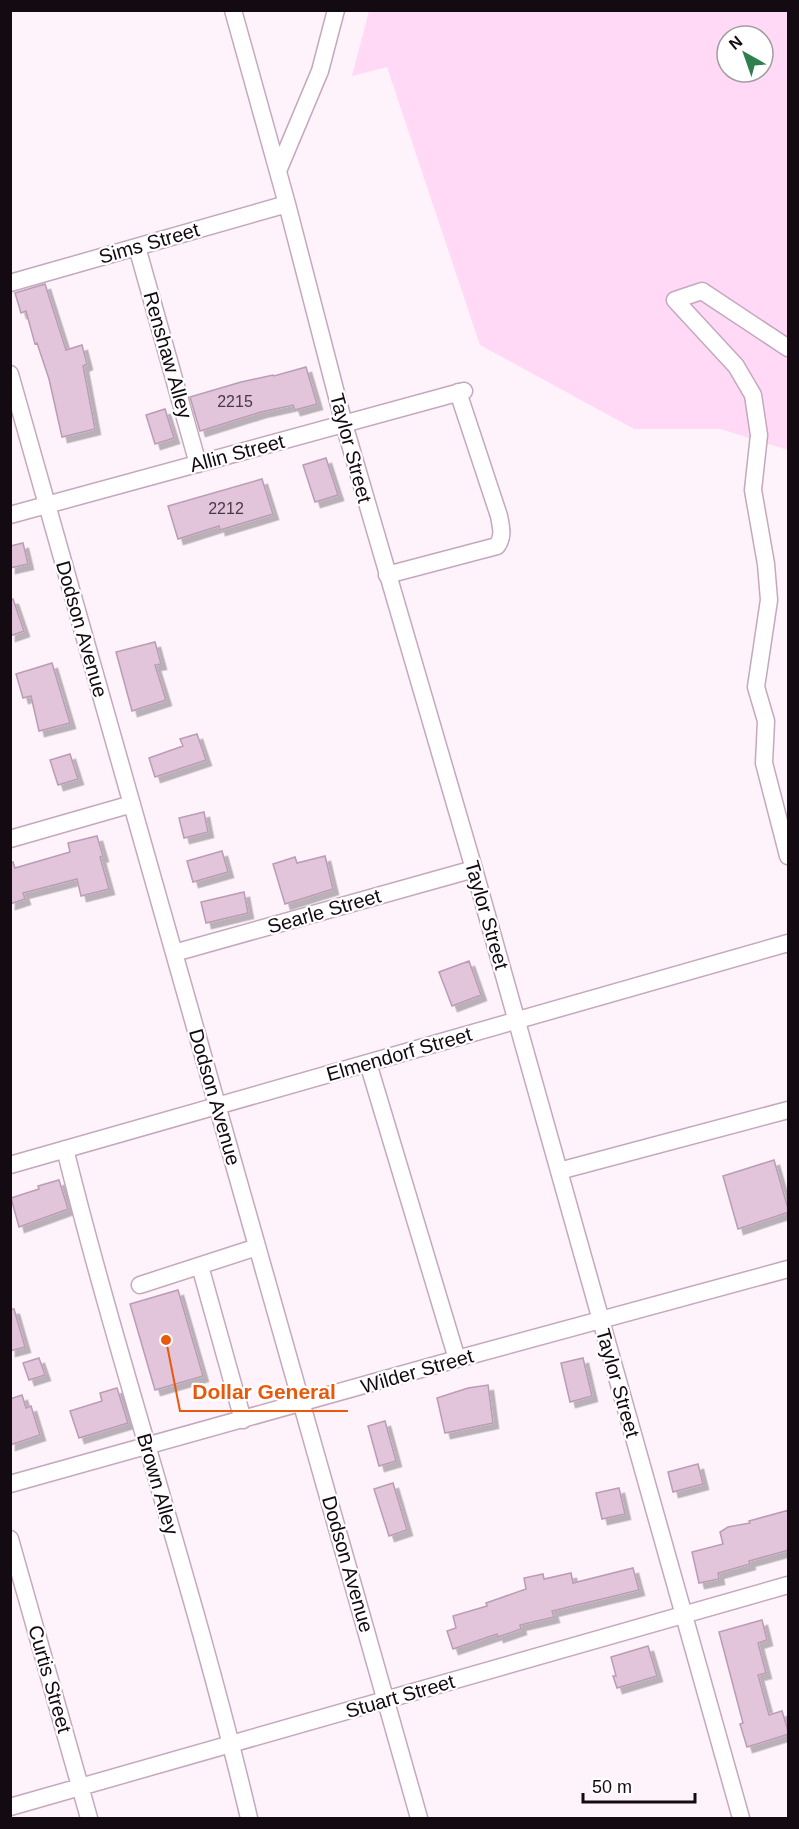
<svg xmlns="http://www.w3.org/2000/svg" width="799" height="1829" viewBox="0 0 799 1829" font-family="Arial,sans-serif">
<defs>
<filter id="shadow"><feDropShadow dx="5.5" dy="5.5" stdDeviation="0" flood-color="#0004"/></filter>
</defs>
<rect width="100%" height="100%" fill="#fef2fb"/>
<path fill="#ffd9f6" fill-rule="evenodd" d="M369,11H788V450L720,429H634L480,345L387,67L352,76ZM727,36H763V72H727Z"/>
<path fill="#e2c4db" stroke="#ba9db4" stroke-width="1.5" filter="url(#shadow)" d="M45,284L66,350L82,345L87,364L83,366L95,429L62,437L49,379L37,343L35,344L26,311L21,313L15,293Z
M306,367L317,404L295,410L293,405L261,412L200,431L190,397L241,382L273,375L274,376Z
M165,409L174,438L155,444L146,415Z
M326,458L338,495L315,502L303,465Z
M262,479L273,514L220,530L219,526L178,539L168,506Z
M23,543L28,564L10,568V546Z
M10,599H13L24,631L10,636Z
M155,642L161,664L155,665L166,700L132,711L116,652Z
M52,663L70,723L39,731L31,696L23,698L16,674Z
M197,734L206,760L155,777L149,758L183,746L180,739Z
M70,754L78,779L58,785L50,760Z
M204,812L208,832L184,838L179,818Z
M97,836L103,856L100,857L109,889L81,896L77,879L23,893L25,899L10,904V863L13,862L15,868L70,852L68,843Z
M222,851L228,872L193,882L187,861Z
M325,856L333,889L285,904L273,864L295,857L297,863Z
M244,892L248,913L206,923L201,902Z
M469,961L481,995L452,1006L439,972Z
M774,1160L789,1212L738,1229L723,1176Z
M59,1180L68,1209L19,1227L11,1198L39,1189L38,1186Z
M178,1290L203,1376L155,1390L130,1304Z
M10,1309H14L25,1347L10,1351Z
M39,1358L45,1375L29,1380L23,1363Z
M583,1358L592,1396L570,1402L561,1363Z
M488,1385L493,1423L445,1433L437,1398L468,1388Z
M117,1388L128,1423L79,1438L70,1411L102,1401L100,1393Z
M22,1395L26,1408L31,1406L40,1435L10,1445V1399Z
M385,1421L396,1461L379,1466L368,1426Z
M698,1464L703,1484L673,1492L668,1472Z
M393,1483L407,1530L389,1536L374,1489Z
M619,1488L625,1514L602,1519L596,1493Z
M789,1510V1550L749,1561L750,1564L718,1573L719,1579L699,1583L692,1552L723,1544L720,1532L728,1527L750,1523L749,1521Z
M633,1568L639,1590L552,1611L554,1617L520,1625L521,1629L498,1637L497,1634L453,1649L447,1631L456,1628L453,1616L487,1606L486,1603L526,1589L524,1578L543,1574L544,1579L571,1573L573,1583Z
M762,1620L767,1640L758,1643L766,1673L758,1675L769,1715L782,1711L789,1734L747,1747L740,1724L743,1723L719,1632Z
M648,1646L657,1676L617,1688L613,1676H616L611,1657Z"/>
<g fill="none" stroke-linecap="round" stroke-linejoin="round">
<defs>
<path id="minor" d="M233,10L287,204L344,424L474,869L741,1818
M278,171L320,71L336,10
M137,247L198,464
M10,283L287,204
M788,348L702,291L675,300L736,366L753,395L759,435L753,490L766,564L769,600L756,687L766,721L764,763L788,856
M10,374L419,1818
M10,515L464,391
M387,575L497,546C504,536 501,527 499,516L458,392
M10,839L132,804
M174,953L474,869
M368,1063L457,1359
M65,1149C121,1374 196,1593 249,1818
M10,1165L788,943
M559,1171L788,1110
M200,1266L243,1420
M140,1285L257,1247
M10,1484L457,1359L788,1269
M10,1539L89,1818
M10,1807L788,1585"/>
</defs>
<use href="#minor" stroke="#c5a8be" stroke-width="19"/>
<use href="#minor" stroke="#fff" stroke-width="16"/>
</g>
<g text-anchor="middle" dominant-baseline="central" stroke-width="4.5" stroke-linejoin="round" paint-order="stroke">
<g font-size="16" fill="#483844">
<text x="235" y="401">2215</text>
<text x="226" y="508">2212</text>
</g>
<g font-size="20" fill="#140a12" stroke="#fff">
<text transform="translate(149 243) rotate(-16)">Sims Street</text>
<text transform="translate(168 355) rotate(74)">Renshaw Alley</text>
<text transform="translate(351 448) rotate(75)">Taylor Street</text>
<text transform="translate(237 453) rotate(-15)">Allin Street</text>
<text transform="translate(82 629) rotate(74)">Dodson Avenue</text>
<text transform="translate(324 911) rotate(-16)">Searle Street</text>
<text transform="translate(487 915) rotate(74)">Taylor Street</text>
<text transform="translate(399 1054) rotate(-16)">Elmendorf Street</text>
<text transform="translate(215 1097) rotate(74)">Dodson Avenue</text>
<text transform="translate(417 1371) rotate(-16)">Wilder Street</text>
<text transform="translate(618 1383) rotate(74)">Taylor Street</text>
<text transform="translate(158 1484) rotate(74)">Brown Alley</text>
<text transform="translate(348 1564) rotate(74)">Dodson Avenue</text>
<text transform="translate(50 1679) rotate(74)">Curtis Street</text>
<text transform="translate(400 1696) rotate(-16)">Stuart Street</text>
</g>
</g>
<path fill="none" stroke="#e8590c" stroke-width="2" d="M166 1340L180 1411H348"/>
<circle fill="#e8590c" stroke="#fff" stroke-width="2" cx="166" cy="1340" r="6"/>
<g font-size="21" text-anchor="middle" font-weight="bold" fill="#e8590c" stroke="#fff" stroke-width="4.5" stroke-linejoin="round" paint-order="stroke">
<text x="264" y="1399">Dollar General</text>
</g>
<rect width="799" height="1829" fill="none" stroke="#140a12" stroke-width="24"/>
<g transform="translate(745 54) rotate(320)"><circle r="28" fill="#ffffff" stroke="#a19da0" stroke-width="1.5"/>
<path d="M0-4.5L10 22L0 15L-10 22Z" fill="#2f7f4f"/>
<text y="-9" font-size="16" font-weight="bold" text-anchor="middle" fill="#140a12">N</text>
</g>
<path d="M583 1793v9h112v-9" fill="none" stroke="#140a12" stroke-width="3"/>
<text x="592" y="1793" font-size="18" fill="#140a12" stroke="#ffffff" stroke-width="4.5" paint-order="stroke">50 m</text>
</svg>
